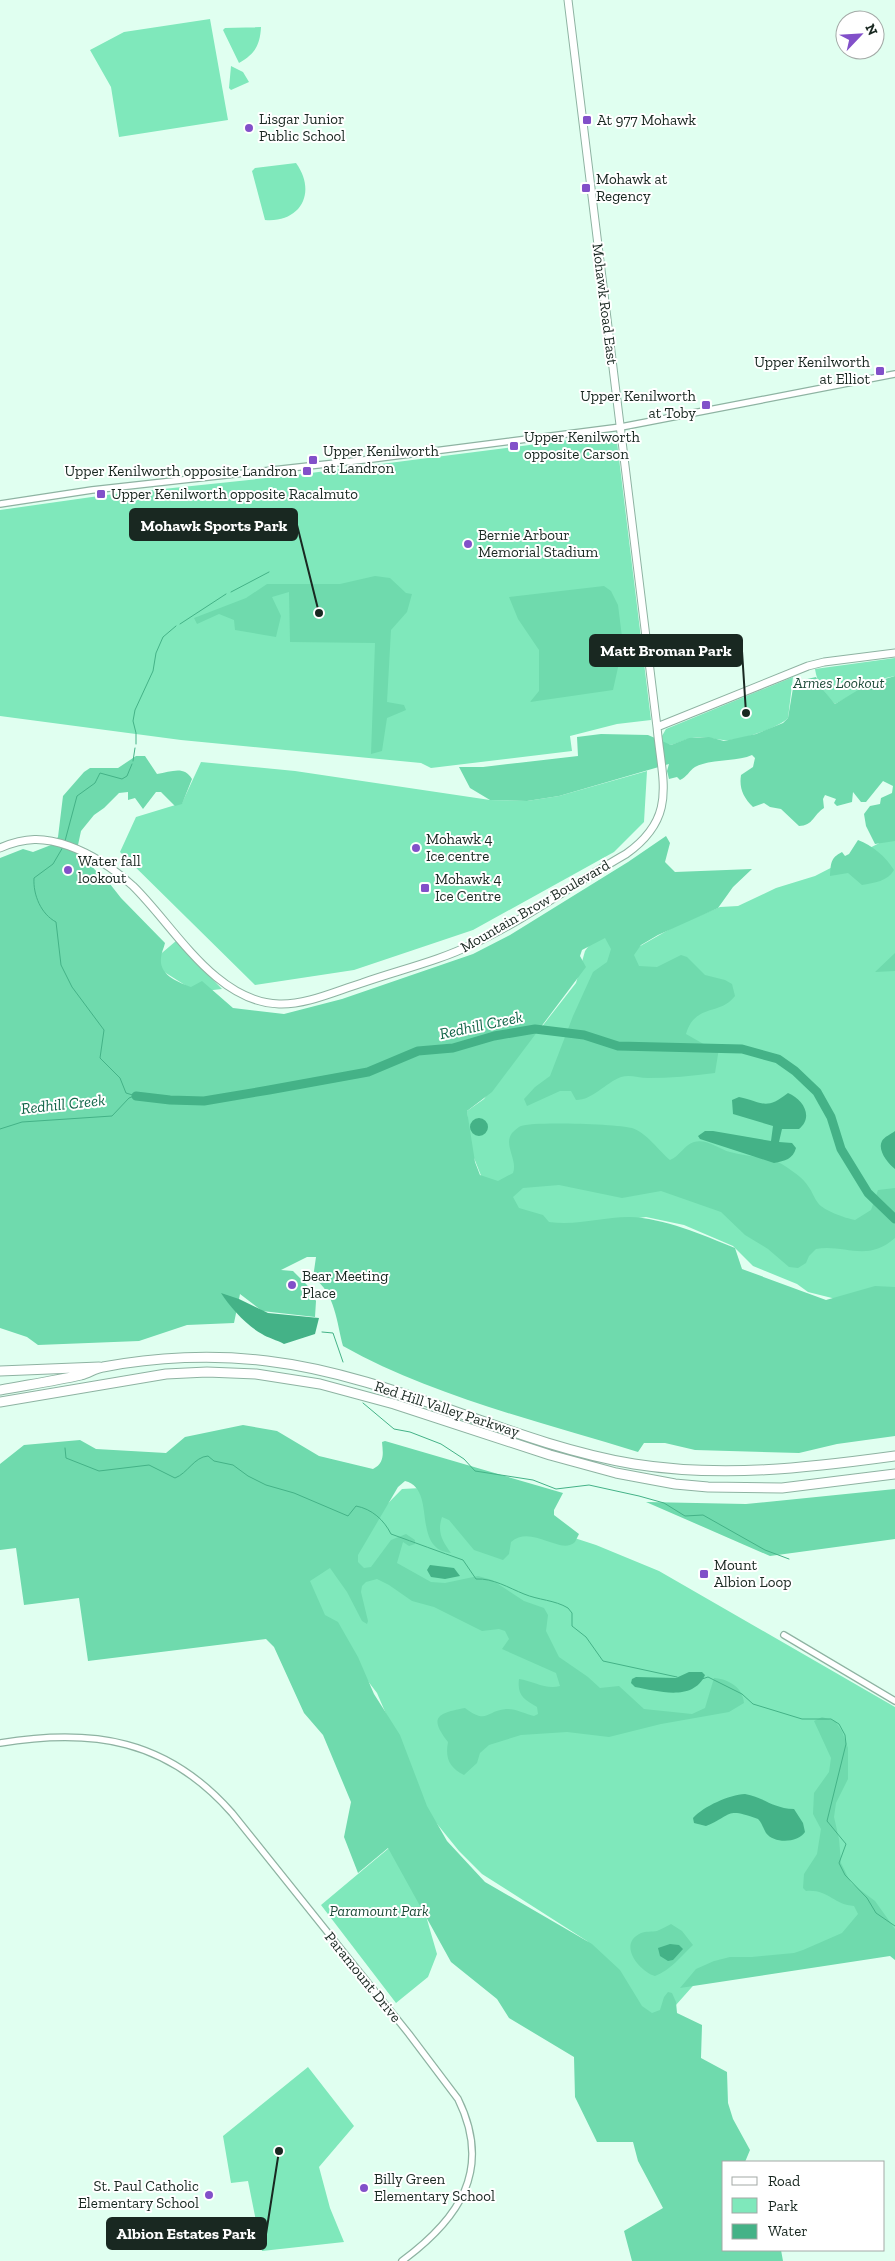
<svg xmlns="http://www.w3.org/2000/svg" width="895" height="2261" viewBox="0 0 895 2261" font-family="'Zilla Slab',serif">
<rect width="100%" height="100%" fill="#e0fff0"/>
<path fill="#7fe8bb" d="M210,19L228,120L119,137L111,87L90,50L124,32Z
M261,27C260,45 255,54 239,63L223,30L225,28Z
M231,66L243,72L249,82L231,90L229,88Z
M296,163C317,192 301,223 265,220L252,171L255,168Z
M616,434L651,720L617,724L570,736L572,751L431,768L421,763L181,740L0,716V510L106,495L295,475Z
M895,658V676L881,679L835,704C825,693 817,684 815,669Z
M793,677L788,718C778,728 738,742 723,740C712,739 704,736 692,738C685,739 678,743 671,745L663,743L662,736L666,729Z
M201,762L295,771L490,800L527,801L559,796L647,771L644,822L614,852L473,930L354,970L255,985L120,852L136,817L182,803Z
M895,835V1328L836,1299L808,1292L797,1284L753,1266L733,1246L684,1225L646,1217L587,1225L539,1227L484,1183L470,1148L467,1111L484,1099L520,1048L540,1029L576,983L585,951L593,940L615,931L635,949L677,925L720,907L738,906L776,888L815,876Z
M176,941L222,989L196,992L150,963Z
M421,1488L596,1545L659,1571L895,1707V1951L715,1961L660,2023L652,2024L587,1941L482,1874L459,1851L429,1814L377,1693L322,1621L301,1578L355,1537L402,1489Z
M395,1843L426,1916L437,1954L428,1977L396,2003L321,1905Z
M308,2067L354,2126L319,2167L330,2208L344,2242L262,2251L248,2181L231,2183L223,2136Z"/>
<path fill="#6fdaad" d="M375,576L390,578L406,593L412,594L407,612L391,630L387,702L404,705L406,710L387,718L382,751L371,754L375,643L290,642L289,592L272,597L281,616L276,637L235,630L234,620L219,614L197,624L194,618L246,598L267,584H340Z
M604,586L611,591L618,605L623,645L613,690L530,702L539,691V650L518,619L509,597Z
M895,676V841L875,844L866,826L864,814L870,806L880,804L881,798L892,793L893,786L883,781L866,802H861L853,792L852,802L837,806L834,803L836,799L825,795L823,799L824,808C814,814 813,826 799,826L781,809L770,807L764,803L753,807C743,797 739,788 741,775L753,767L755,758L752,755C737,762 709,759 695,767C689,771 687,777 680,780L677,777L669,779L667,771L669,764L559,796L527,801L490,800L470,788L459,767H483L578,756L577,737L601,734L648,735L671,745L689,738L709,737L724,741L756,734L783,723L788,718L794,682L816,677L821,687L835,704L868,684Z
M136,756H145L157,774C171,772 184,765 192,779L182,804L175,806L161,792H156L143,809L135,798L128,800V792L119,793L104,808L94,815L81,831L78,845L85,859L97,872L110,884L121,898L165,943C164,948 161,953 161,958C159,976 179,982 191,987L202,981L233,1008L284,1014L342,999L473,954L510,935L628,862L666,836L670,843L665,862L675,872L752,869L733,887L718,908L658,935L641,945L634,955L639,966L657,967L681,955L687,957L705,975L725,980L732,984L735,996C720,1016 695,1003 686,1034L707,1046L719,1048L715,1073C692,1076 670,1078 648,1078C638,1078 630,1074 621,1077C605,1083 593,1100 576,1100L571,1091H560L527,1106L524,1099L535,1087L550,1076L573,1016L593,972L607,962L611,949L605,938L582,950L580,956L586,967L492,1092L467,1111L475,1162L480,1175L498,1181L513,1173C518,1160 503,1145 512,1133C514,1131 518,1127 521,1126C532,1121 619,1124 632,1128C646,1132 659,1151 670,1160C680,1156 684,1145 694,1142C706,1138 719,1149 730,1152C750,1158 771,1155 788,1168C795,1173 804,1179 808,1186C812,1191 814,1198 818,1203C824,1211 845,1218 855,1220L871,1210L878,1190L895,1188V1238C867,1263 845,1244 816,1249L809,1256L806,1263L798,1268L789,1267L768,1249L745,1235L721,1212L661,1191L622,1198L559,1185L523,1188L513,1197L519,1208L543,1215L549,1222C578,1226 601,1217 629,1217C664,1218 703,1235 735,1248L742,1269L826,1300L875,1286L895,1287V1436L837,1444L799,1453L695,1450L665,1443H644L638,1452C541,1422 432,1396 343,1346C337,1324 335,1291 313,1278L316,1257H307L281,1270L293,1271L307,1285L316,1301L315,1317L262,1311L240,1294L234,1323L187,1325L139,1341L38,1345L27,1337L0,1328V858L23,849L33,852L51,845L58,837L63,796L84,772L90,768H118Z
M858,840C872,845 886,857 894,870C888,881 874,883 862,885L848,873L830,876C831,864 830,858 842,852L845,856L849,854Z
M895,953V971L875,972Z
M243,1425L277,1431L319,1456L373,1469C385,1463 383,1453 382,1442L385,1441L563,1493L554,1510V1515L579,1534L575,1542C560,1556 532,1524 511,1542L509,1554L503,1560L474,1550L449,1520L442,1517C437,1532 442,1541 451,1553C410,1549 438,1489 405,1481L398,1487L358,1555V1562L364,1568L371,1567L391,1540L406,1534L415,1540V1544L409,1546L403,1542L397,1563L431,1582L445,1583L478,1576L492,1580L524,1601L544,1608L548,1615L546,1631L559,1657L588,1677L600,1688L619,1686L644,1709L692,1714L705,1708L714,1678C728,1679 743,1687 744,1703L729,1712L661,1724L609,1737L567,1732L521,1735L489,1745L480,1753L477,1763L464,1775C449,1767 445,1758 448,1742C428,1717 438,1713 465,1708C488,1725 485,1711 506,1709C514,1708 526,1714 534,1716L538,1714L537,1707C524,1699 517,1696 519,1679C533,1681 546,1690 560,1686L556,1673L502,1649L509,1639L505,1631L499,1629L482,1631L434,1607L412,1601L389,1585L377,1579L366,1582L362,1586L361,1592L368,1621L367,1624L362,1621L347,1592L330,1568L310,1581L325,1615L338,1622L358,1657L374,1694L400,1735L427,1806L447,1841L485,1882L592,1944L620,1970L642,2006L652,2013L660,2010L664,1997L668,1992L672,1993L676,2002L677,2013L702,2025L701,2058L727,2072L728,2103L733,2119L750,2150L745,2162H724V2250H781L783,2261H632L624,2231L663,2208L638,2161L633,2142H597L575,2097L574,2057L509,2018L497,1999L451,1962L388,1848L358,1873L344,1837L351,1802L323,1735L304,1713L274,1647L266,1639L88,1661L79,1598L24,1605L16,1548L0,1550V1464L24,1445L80,1440L96,1449L166,1453L185,1437Z
M895,1489V1539L770,1556L646,1502L746,1504Z
M822,1717L835,1721L842,1731L848,1748V1779L836,1803L834,1817L839,1839L841,1863L851,1883L875,1901L895,1929V1960L890,1956L680,1988L696,1969L714,1961L730,1957H752L794,1953L803,1950L842,1933L858,1914L854,1906C834,1905 828,1889 806,1891L803,1888L804,1874L817,1854L821,1829L813,1814L814,1793L829,1772L831,1758L814,1721Z
M671,1924L682,1931L693,1945C680,1957 672,1969 655,1976C639,1971 617,1944 641,1933C646,1931 652,1932 657,1931C662,1929 667,1926 671,1924Z"/>
<path fill="#44b287" d="M788,1093C803,1099 814,1117 799,1129H782L779,1142L792,1143L796,1148C793,1159 785,1161 774,1163L700,1139L698,1136L705,1131H713L771,1141L773,1126L733,1114L732,1100L739,1097C763,1102 765,1111 788,1093Z
M470 1127a9 9 0 1 1 18 0a9 9 0 1 1-18 0Z
M895,1131V1169C888,1164 877,1150 882,1141C884,1137 891,1134 895,1131Z
M221,1293L239,1299L268,1313L319,1318L315,1334L284,1344C277,1340 268,1338 262,1334C247,1326 230,1307 221,1293Z
M430,1565L454,1568L460,1576L445,1579L431,1577L427,1570Z
M689,1672H702L705,1675C693,1702 658,1691 635,1687L631,1683L632,1679L636,1677L676,1678Z
M745,1794C764,1797 771,1808 794,1809L803,1823L805,1832C798,1843 774,1844 766,1833C763,1828 762,1823 758,1819C725,1807 733,1815 706,1826L694,1823L693,1818C704,1806 729,1795 745,1794Z
M670,1944L679,1945L683,1949L673,1960L668,1961L660,1956L658,1948Z"/>
<g fill="none" stroke-linecap="round" stroke-linejoin="round">
<path stroke="#44b287" stroke-width="1" d="M231,592L269,572
M180,624L226,594
M136,744V733L133,721L135,710L153,671L156,653L163,637L176,626
M133,761L135,748
M65,841L77,796L95,783L100,773L122,779L127,776L132,764
M63,847L53,864L34,878C33,895 41,914 56,922L61,965L72,987L104,1030L100,1058L120,1078L126,1093L136,1096
M0,1129L22,1122L112,1116L129,1098L134,1096
M322,1332L333,1333L343,1362
M363,1403L394,1429L410,1432L441,1444L464,1459L475,1471L533,1480L556,1489L589,1485L639,1496L664,1503L685,1516L703,1515L765,1550L789,1559
M65,1448L66,1458L99,1471L149,1465L175,1478C188,1473 194,1457 208,1456L214,1461L233,1465L248,1476L266,1485L294,1493L348,1516L356,1506C372,1509 384,1520 391,1534C416,1543 440,1552 463,1560L476,1579C493,1578 509,1588 524,1594C538,1600 555,1600 568,1608L572,1613V1626L586,1637L603,1661L677,1677
M702,1679L708,1677L742,1694L753,1704L802,1719H831L839,1724L845,1735L846,1744L827,1821L846,1844L839,1863L845,1875L867,1898L876,1913L895,1926"/>
<path stroke="#44b287" stroke-width="9" d="M136,1096L170,1100L204,1101L269,1090L368,1072L418,1051L453,1048L494,1036L535,1029L584,1035L618,1046L742,1049L778,1059L795,1071L817,1092L831,1117L841,1149L868,1193L895,1219"/>
<defs>
<path id="minor" d="M0,504L92,490L372,459L621,427L895,374
M784,1635L895,1701
M0,1743C93,1728 167,1739 232,1813L409,2034L458,2099C493,2170 459,2219 402,2261"/>
<path id="major" d="M657,727L808,666L824,662L895,653
M0,848C25,837 44,837 69,846C94,855 114,869 133,886C174,926 215,1002 279,1004C306,1005 336,991 362,983C399,970 439,961 473,944C526,919 575,883 626,854C678,817 662,782 657,727L568,0"/>
<path id="highway" d="M0,1371L99,1367
M0,1390C27,1385 54,1381 81,1375C89,1373 95,1368 103,1367C155,1357 214,1354 267,1361C394,1376 509,1443 634,1464C722,1478 808,1468 895,1456
M0,1402L166,1374L207,1372L256,1374L320,1384L394,1404L550,1455L616,1473L675,1484L708,1487L782,1488L895,1474"/>
</defs>
<use href="#minor" stroke="#8eb3a2" stroke-width="8"/>
<use href="#major" stroke="#8eb3a2" stroke-width="9"/>
<use href="#highway" stroke="#8eb3a2" stroke-width="11"/>
<use href="#minor" stroke="#fff" stroke-width="5.5"/>
<use href="#major" stroke="#fff" stroke-width="7"/>
<use href="#highway" stroke="#fff" stroke-width="9"/>
</g>
<g fill="#8250c9" stroke="#fff" stroke-width="2">
<rect x="582" y="115" width="10" height="10" rx="2.5"/>
<circle cx="249" cy="128" r="5"/>
<rect x="581" y="183" width="10" height="10" rx="2.5"/>
<rect x="875" y="366" width="10" height="10" rx="2.5"/>
<rect x="701" y="400" width="10" height="10" rx="2.5"/>
<rect x="509" y="441" width="10" height="10" rx="2.5"/>
<rect x="308" y="455" width="10" height="10" rx="2.5"/>
<rect x="302" y="466" width="10" height="10" rx="2.5"/>
<rect x="96" y="489" width="10" height="10" rx="2.5"/>
<circle cx="468" cy="544" r="5"/>
<circle cx="416" cy="848" r="5"/>
<circle cx="68" cy="870" r="5"/>
<rect x="420" y="883" width="10" height="10" rx="2.5"/>
<circle cx="292" cy="1285" r="5"/>
<rect x="699" y="1569" width="10" height="10" rx="2.5"/>
<circle cx="364" cy="2188" r="5"/>
<circle cx="209" cy="2195" r="5"/>
</g>
<g text-anchor="middle" dominant-baseline="central" stroke-width="4" stroke-linejoin="round" paint-order="stroke">
<g font-size="15" fill="#192821" stroke="#fff" text-anchor="start">
<text x="259" y="119">Lisgar Junior<tspan x="259" dy="17">Public School</tspan></text>
<text x="597" y="120">At 977 Mohawk</text>
<text x="596" y="179">Mohawk at<tspan x="596" dy="17">Regency</tspan></text>
<text x="870" y="362" text-anchor="end">Upper Kenilworth<tspan x="870" dy="17">at Elliot</tspan></text>
<text x="696" y="396" text-anchor="end">Upper Kenilworth<tspan x="696" dy="17">at Toby</tspan></text>
<text x="524" y="437">Upper Kenilworth<tspan x="524" dy="17">opposite Carson</tspan></text>
<text x="323" y="451">Upper Kenilworth<tspan x="323" dy="17">at Landron</tspan></text>
<text x="297" y="471" text-anchor="end">Upper Kenilworth opposite Landron</text>
<text x="111" y="494">Upper Kenilworth opposite Racalmuto</text>
<text x="478" y="535">Bernie Arbour<tspan x="478" dy="17">Memorial Stadium</tspan></text>
<text x="426" y="839">Mohawk 4<tspan x="426" dy="17">Ice centre</tspan></text>
<text x="78" y="861">Water fall<tspan x="78" dy="17">lookout</tspan></text>
<text x="435" y="879">Mohawk 4<tspan x="435" dy="17">Ice Centre</tspan></text>
<text x="302" y="1276">Bear Meeting<tspan x="302" dy="17">Place</tspan></text>
<text x="714" y="1565">Mount<tspan x="714" dy="17">Albion Loop</tspan></text>
<text x="374" y="2179">Billy Green<tspan x="374" dy="17">Elementary School</tspan></text>
<text x="199" y="2186" text-anchor="end">St. Paul Catholic<tspan x="199" dy="17">Elementary School</tspan></text>
</g>
<g font-size="15" fill="#192821" stroke="#fff">
<text transform="translate(605 304) rotate(83)">Mohawk Road East</text>
<text transform="translate(535 906) rotate(-30)">Mountain Brow Boulevard</text>
<text transform="translate(447 1409) rotate(18)">Red Hill Valley Parkway</text>
<text transform="translate(363 1977) rotate(51)">Paramount Drive</text>
</g>
<g font-size="15" font-style="italic" fill="#1e4b39" stroke="#fff">
<text x="839" y="683">Armes Lookout</text>
<text x="379" y="1911">Paramount Park</text>
</g>
<g font-size="16" font-style="italic" fill="#116548" stroke="#fff">
<text transform="translate(481 1025) rotate(-12)">Redhill Creek</text>
<text transform="translate(63 1104) rotate(-6)">Redhill Creek</text>
</g>
</g>
<path fill="none" stroke="#192821" stroke-width="2" d="M319 613L297 525M746 713L742 651M279 2151L266 2234"/>
<g fill="#192821" stroke="#fff" stroke-width="2">
<circle cx="319" cy="613" r="5"/>
<circle cx="746" cy="713" r="5"/>
<circle cx="279" cy="2151" r="5"/>
</g>
<g fill="#192821" stroke="#192821" stroke-width="2">
<rect x="130" y="509" width="167" height="31" rx="5"/>
<rect x="590" y="635" width="152" height="31" rx="5"/>
<rect x="107" y="2218" width="159" height="31" rx="5"/>
</g>
<g font-size="16" text-anchor="middle" font-weight="bold" fill="#fff">
<text x="214" y="531">Mohawk Sports Park</text>
<text x="666" y="656">Matt Broman Park</text>
<text x="186" y="2239">Albion Estates Park</text>
</g>
<rect x="722" y="2161" width="162" height="90" fill="#ffffff" stroke="#a3a9a6"/>
<rect x="732" y="2177" width="25" height="8" fill="#ffffff" stroke="#a3a9a6"/>
<text x="768" y="2186" font-size="15" fill="#192821">Road</text>
<rect x="732" y="2198" width="25" height="15" fill="#7fe8bb" stroke="#a3a9a6"/>
<text x="768" y="2211" font-size="15" fill="#192821">Park</text>
<rect x="732" y="2224" width="25" height="15" fill="#44b287" stroke="#a3a9a6"/>
<text x="768" y="2236" font-size="15" fill="#192821">Water</text>
<g transform="translate(860 35) rotate(65)"><circle r="24" fill="#ffffff" stroke="#a3a9a6"/>
<path d="M0-4L9 19L0 12L-9 19Z" fill="#8250c9"/>
<text y="-8" font-size="14" font-weight="bold" text-anchor="middle" fill="#192821">N</text>
</g>
</svg>
